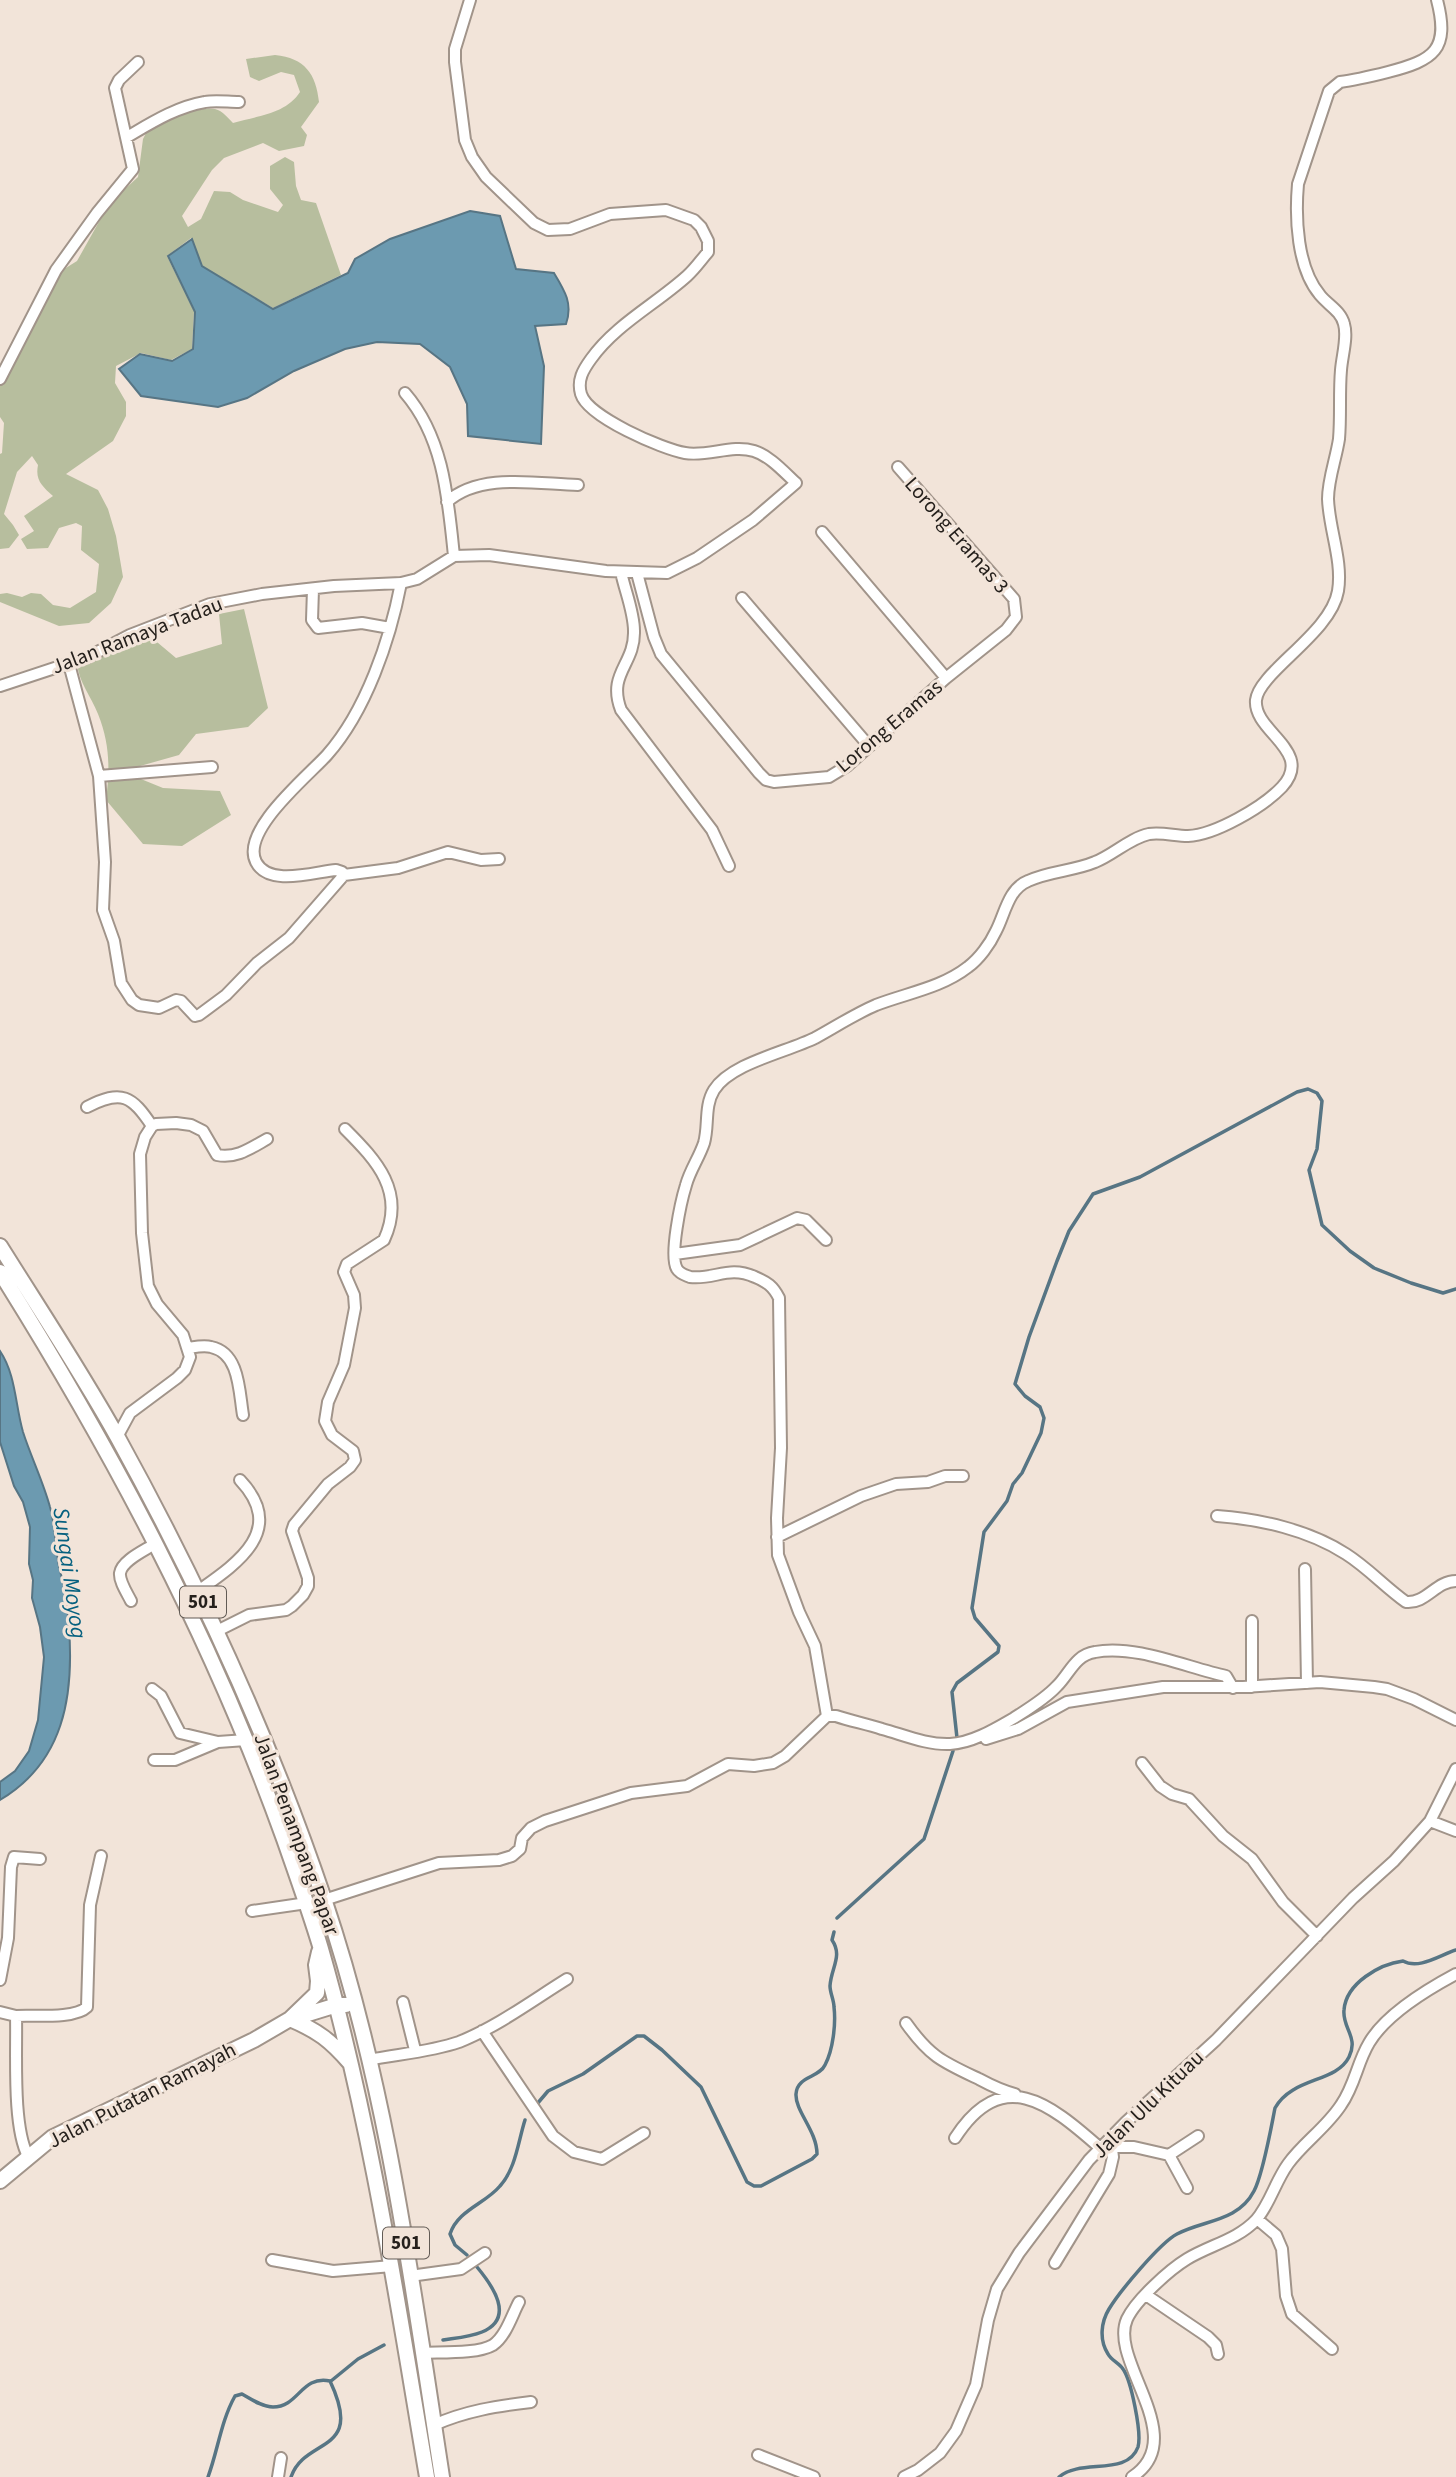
<svg xmlns="http://www.w3.org/2000/svg" width="1456" height="2477" viewBox="0 0 1456 2477" font-family="'Source Sans 3',sans-serif">
<rect width="100%" height="100%" fill="#f2e4d9"/>
<path fill="#b7be9e" d="M275,55C305,58 316,74 319,102L301,127L307,135L304,146L279,151L263,143L224,158L212,170L182,216L188,227L201,219L214,191L230,192L243,200L278,212L283,205L270,189V166L285,157L294,162L296,186L301,200L316,203L341,275L273,308L202,266L191,238L167,256L194,311L192,349L171,360L141,353L116,366L115,383L126,402V416L113,441L66,474L98,490L108,509L116,536L123,577L111,603L89,623L59,626L0,602V594L7,593L22,597L31,593L41,594L53,605L70,608L96,592L99,564L81,550L82,526L76,523L59,528L48,548L27,549L21,539L34,531L24,516L53,496C42,486 35,480 38,465L32,456L17,472L4,514L13,525L19,535L9,548L0,549V454L2,453L4,423L0,417V386L19,347L61,271L77,261L109,204L138,177L143,139L148,129C165,122 196,105 215,109C223,111 228,118 233,123C257,116 286,114 300,92L294,75L281,72L259,81L250,77L246,59Z
M244,609L268,708L248,727L196,734L179,755L133,768L136,777L163,788L220,791L231,815L182,846L143,844L106,800C110,769 110,744 98,714C91,696 79,683 77,663L151,637L176,658L222,644L219,614Z"/>
<path fill="#6c9ab0" stroke="#577584" stroke-width="2" d="M470,211L500,216L516,269L554,273C565,291 573,304 566,324L535,326L544,366L541,444L468,436L467,404L450,367L420,344L377,342L345,349L294,371L247,398L218,407L141,396L119,369L140,354L172,361L193,349L195,312L168,256L192,239L202,266L273,309L348,273L355,259L390,239Z
M0,1351C16,1375 15,1404 23,1432C31,1457 43,1481 50,1507C55,1524 55,1542 58,1560C59,1570 63,1580 65,1591C67,1603 68,1616 69,1628C74,1696 64,1762 0,1800V1782L15,1771L29,1751L38,1720L44,1657L40,1627L32,1598L33,1580L29,1564L30,1527L23,1502L14,1486L0,1442Z"/>
<g fill="none" stroke-linecap="round" stroke-linejoin="round">
<path stroke="#577584" stroke-width="3.5" d="M957,1738L952,1692L957,1683L998,1652L999,1646L975,1618L972,1608L984,1532L1007,1501L1013,1484L1022,1473L1041,1433L1044,1418L1040,1407L1025,1396L1015,1384L1029,1337L1057,1261L1069,1231L1093,1194L1140,1177L1297,1092L1308,1089L1317,1093L1322,1101L1317,1149L1309,1170L1322,1225L1350,1251L1374,1268L1411,1283L1443,1293L1456,1289
M837,1918L924,1839L953,1751
M537,2104L548,2091L583,2074L637,2036H644L662,2050L701,2087L747,2182L754,2186H761L812,2159L817,2154C817,2131 795,2111 796,2094C797,2076 819,2078 825,2065C833,2050 836,2024 834,2007C834,2000 830,1993 830,1986C831,1968 843,1956 832,1940L834,1932
M467,2255L455,2245L450,2234C458,2210 485,2204 500,2186C516,2168 518,2142 525,2120
M443,2340C456,2338 470,2337 482,2332C516,2318 492,2285 477,2267
M331,2381L358,2359L384,2345
M208,2477C218,2450 221,2421 235,2396L242,2394C251,2399 262,2407 273,2407C299,2407 301,2375 330,2381C365,2455 305,2436 291,2477
M1059,2477C1081,2458 1127,2477 1138,2447C1142,2433 1131,2380 1123,2369C1119,2363 1111,2360 1108,2354C1099,2340 1101,2322 1109,2309C1120,2291 1160,2243 1177,2234C1203,2220 1238,2222 1254,2191C1263,2174 1271,2128 1275,2108C1292,2077 1336,2083 1349,2057C1359,2037 1342,2028 1344,2010C1346,1983 1380,1964 1403,1961C1419,1970 1440,1955 1456,1950"/>
<defs>
<path id="minor" d="M127,137C151,123 176,107 205,102C215,100 228,102 239,102
M0,379L56,270L97,213L133,169L115,88L119,80L138,62
M405,393C444,438 448,499 454,556
M447,502C480,472 537,484 578,485
M822,532L946,678
M621,572C625,591 634,612 634,631C635,665 607,673 621,710L712,830L729,866
M637,573L654,637L661,654L759,773L766,780L774,782L829,777L847,766L946,678L1006,630L1016,617L1014,599L898,467
M313,589L312,620L318,628L362,623L390,628
M742,598L869,746
M69,664L99,776L105,862L103,910L114,941L121,983L132,1000L139,1005L159,1008L176,1000L181,1001L195,1016L199,1015L226,995L257,963L289,938L344,875L342,872L336,870C314,872 269,887 256,862C240,831 308,776 327,755C366,711 390,640 401,583
M0,686L88,657L130,635L210,604L262,594L334,586L401,583L417,579L454,556L489,555L606,571L667,573L697,558L753,520L796,483C784,472 770,456 754,451C732,444 708,457 685,453C662,449 588,417 581,394C577,380 583,370 591,359C615,325 656,304 687,276C695,269 701,260 708,252V241L701,227L694,220L666,210L610,214L570,229L548,230L534,223L486,177L472,157L465,140L455,62V49L470,0
M99,776L212,767
M344,875L398,868L448,852L481,860L499,859
M87,1107C122,1089 132,1096 152,1126
M675,1254L740,1245L797,1218L806,1220L826,1240
M188,1348C195,1347 204,1345 211,1347C240,1353 239,1392 243,1415
M117,1437L130,1413L177,1378L185,1370L190,1357L183,1335L157,1304L148,1286L142,1233L140,1154L145,1137L152,1126L156,1124L176,1123L191,1125L203,1131L217,1155C236,1159 251,1148 267,1139
M1217,1516C1260,1519 1309,1530 1346,1554C1368,1568 1385,1587 1406,1602C1426,1604 1436,1581 1456,1581
M777,1537L861,1496L896,1484L928,1482L945,1476H963
M1305,1569L1307,1683
M198,1591C238,1563 287,1530 240,1480
M131,1601C127,1593 119,1581 120,1573C122,1560 146,1550 156,1543
M217,1631L249,1615L286,1610L292,1606L303,1595L308,1586V1578L292,1531L294,1525L328,1484L350,1467L355,1460L353,1451L332,1435L325,1421L328,1402L344,1365L355,1308L354,1295L344,1272L347,1264L384,1240C406,1192 377,1161 345,1129
M1252,1687V1621
M152,1689L161,1696L180,1733L218,1742L246,1740
M827,1716L815,1646L799,1612L778,1555L777,1518L781,1448L779,1298C773,1286 767,1282 755,1277C728,1265 715,1280 690,1277C685,1275 680,1274 677,1269C669,1256 681,1201 686,1185C690,1170 699,1158 704,1143C709,1126 704,1106 714,1090C731,1063 787,1052 815,1038C835,1027 855,1014 876,1005C907,993 941,988 968,967C979,959 990,944 996,931C1005,914 1008,889 1028,881C1049,871 1074,871 1095,862C1113,855 1130,838 1149,834C1162,832 1175,836 1188,836C1215,835 1263,807 1282,787C1315,751 1253,732 1256,700C1259,672 1331,633 1338,591C1343,561 1329,529 1328,499C1328,479 1336,459 1339,439C1341,416 1339,393 1341,370C1342,356 1348,337 1344,324C1341,311 1328,305 1320,295C1297,268 1295,218 1298,184L1329,91L1340,82C1356,80 1372,76 1388,72C1434,60 1450,50 1437,0
M986,1739L1018,1729L1067,1702L1163,1687H1243L1320,1682L1374,1687L1387,1689L1414,1699L1456,1720
M154,1760H175L218,1742
M1142,1763L1160,1786L1172,1794L1189,1799L1223,1836L1252,1859L1283,1902L1317,1936
M1430,1821L1456,1831
M324,1900L439,1863L499,1860L512,1856L520,1849L522,1838L531,1828L545,1821L631,1793L687,1786L728,1764L754,1766L773,1763L785,1756L827,1716H836C851,1721 867,1724 882,1729C904,1735 927,1745 950,1744C972,1743 995,1729 1014,1718C1028,1709 1045,1699 1057,1686C1070,1673 1075,1655 1095,1652C1135,1644 1188,1668 1226,1676L1233,1688
M252,1911L307,1903
M0,1980L8,1938L11,1867L14,1857L40,1859
M403,2002L415,2050
M0,2012L16,2016C17,2051 12,2126 28,2156
M16,2016C34,2015 75,2019 87,2007L90,1905L101,1856
M906,2023C930,2057 943,2062 979,2079C992,2086 1002,2091 1015,2094
M482,2031L553,2136L574,2152L602,2159L644,2133
M368,2060C398,2054 430,2052 459,2042C497,2027 533,2000 567,1979
M955,2138C1002,2065 1049,2103 1099,2147
M1108,2147H1134L1169,2155L1187,2188
M1169,2155L1198,2136
M1257,2219L1276,2235L1282,2249L1286,2296L1292,2314L1332,2349
M272,2260L333,2271L392,2266
M1055,2263L1109,2174L1113,2157L1112,2149
M410,2276L461,2269L485,2253
M1146,2295L1208,2337L1216,2345L1218,2354
M422,2353C441,2352 478,2354 493,2345C506,2336 512,2315 519,2302
M434,2425C465,2411 497,2406 531,2402
M758,2455L814,2477
M278,2477L281,2458
M904,2477L918,2470L940,2453L956,2431L976,2385L988,2320L997,2289L1019,2253L1089,2160L1126,2122L1216,2040L1353,1898L1394,1861L1430,1821L1456,1769
M1132,2477C1192,2438 1108,2361 1127,2319C1136,2300 1169,2270 1187,2259C1210,2245 1237,2240 1256,2220C1270,2204 1275,2182 1288,2164C1303,2143 1326,2128 1341,2105C1355,2085 1357,2063 1369,2043C1386,2014 1428,1989 1456,1974"/>
<path id="major" d="M0,1246C40,1310 82,1373 118,1438C199,1585 270,1739 324,1899C387,2085 412,2283 442,2477
M0,1272C113,1452 212,1638 284,1839C297,1876 310,1912 321,1949C371,2123 397,2300 427,2477
M298,2017L337,2005H346
M290,2019C318,2031 330,2040 350,2063
M0,2181L53,2137L254,2040L290,2019L317,1993L318,1981L316,1965L319,1952"/>
</defs>
<use href="#minor" stroke="#a1948a" stroke-width="14"/>
<use href="#major" stroke="#a1948a" stroke-width="18"/>
<use href="#minor" stroke="#fff" stroke-width="10"/>
<use href="#major" stroke="#fff" stroke-width="14"/>
</g>
<g text-anchor="middle" dominant-baseline="central" stroke-width="6" stroke-linejoin="round" paint-order="stroke">
<g fill="#f2e4d9" stroke="#625b55" stroke-width="2">
<rect x="180" y="1586.5" width="46" height="31" rx="5"/>
<rect x="383" y="2227.5" width="46" height="31" rx="5"/>
</g>
<g font-size="19" font-weight="bold" fill="#25201c">
<text x="203" y="1602">501</text>
<text x="406" y="2243">501</text>
</g>
<g font-size="21" fill="#25201c" stroke="#f2e4d9">
<text transform="translate(957 535) rotate(49)">Lorong Eramas 3</text>
<text transform="translate(137 635) rotate(-21)">Jalan Ramaya Tadau</text>
<text transform="translate(889 726) rotate(-40)">Lorong Eramas</text>
<text transform="translate(297 1834) rotate(70)">Jalan Penampang Papar</text>
<text transform="translate(142 2095) rotate(-27)">Jalan Putatan Ramayah</text>
<text transform="translate(1148 2104) rotate(-44)">Jalan Ulu Kituau</text>
</g>
<g font-size="23" font-style="italic" fill="#05607f" stroke="#f2e4d9">
<text transform="translate(70 1573) rotate(82)">Sungai Moyog</text>
</g>
</g>
</svg>
